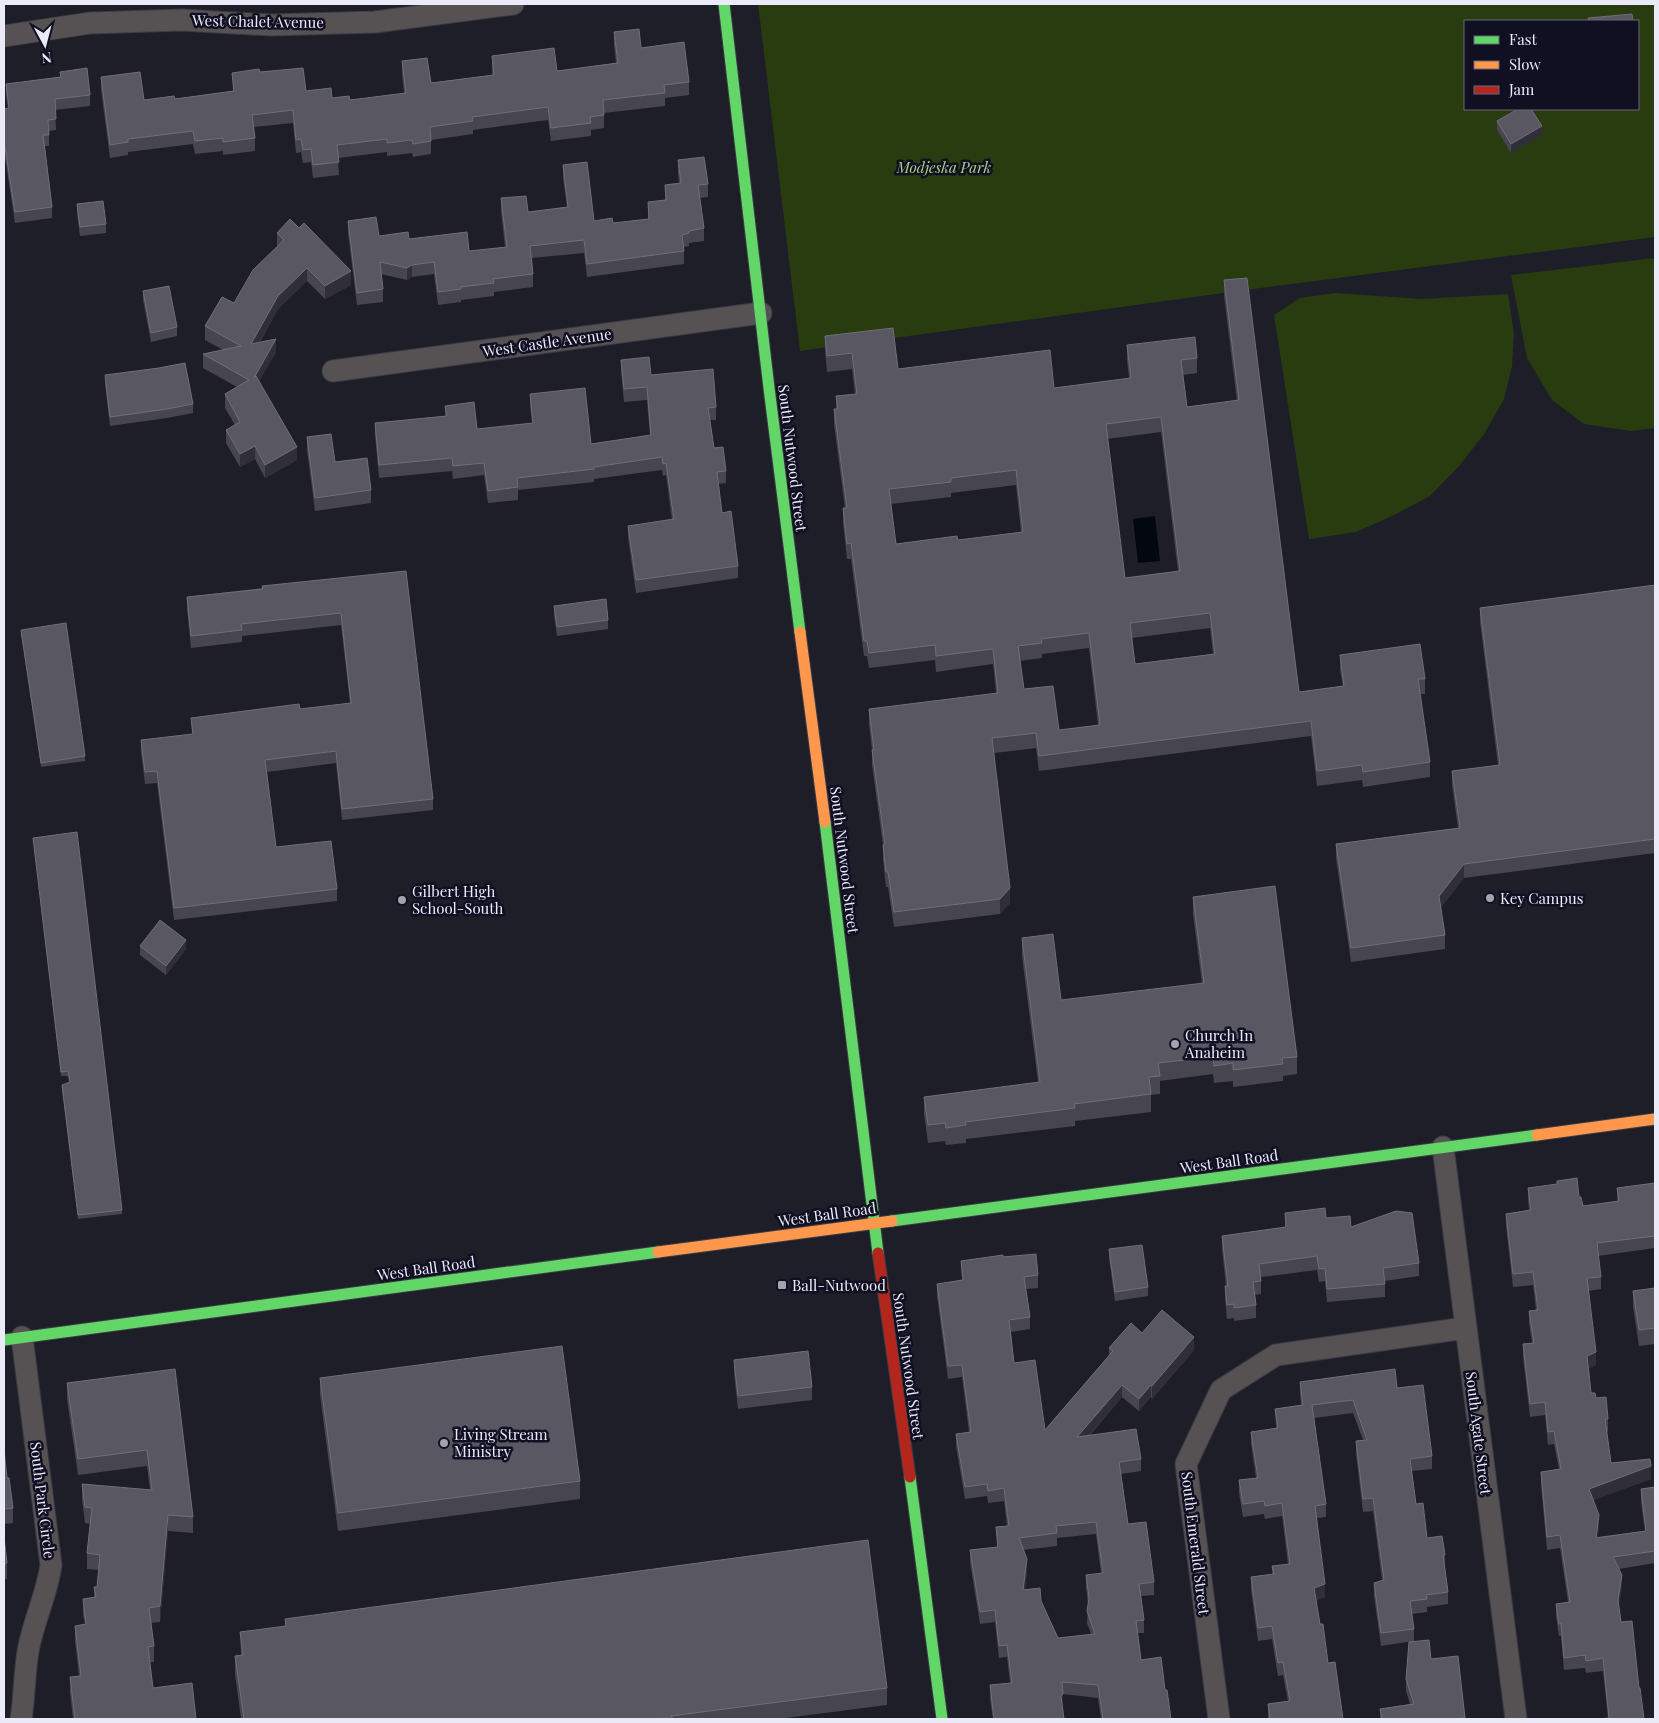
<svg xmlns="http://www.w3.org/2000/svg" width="1659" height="1723" viewBox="0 0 1659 1723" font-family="'Playfair Display',serif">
<rect width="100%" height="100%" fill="#1e1e29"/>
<path fill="#283c10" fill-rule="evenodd" d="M758,4H1655V237L1245,290L800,351ZM1465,21H1638V109H1465Z
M1655,258V428L1631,431L1584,424L1552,400L1527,358L1511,275Z
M1335,293L1422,299L1508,294L1514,334L1512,366L1504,399L1484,434L1460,465L1430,496L1392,516L1356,532L1309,539L1274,315L1300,298Z"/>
<path fill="#030810" d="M1155,516L1160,561L1138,563L1133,519Z"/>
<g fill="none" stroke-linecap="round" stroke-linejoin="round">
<defs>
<path id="street" d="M4,36L90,23L182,20L271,25L375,22L513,4
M333,371L761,313
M1443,1147L1516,1719
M21,1719C25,1695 24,1670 29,1646C35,1618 47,1593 51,1565L22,1337
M1219,1719L1186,1464L1221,1390L1276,1355L1465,1328"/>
<path id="fast" d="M724,4L769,388L800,632
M825,822L878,1253
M892,1221L1537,1135
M4,1340L658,1252
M910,1477L942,1719"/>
<path id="slow" d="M800,632L825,822
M1537,1135L1655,1119
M658,1252L892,1221"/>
<path id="jam" d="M878,1253L910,1477"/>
</defs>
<use href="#street" stroke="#3b3b45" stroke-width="23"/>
<use href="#fast" stroke="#3b3b45" stroke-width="13"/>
<use href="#slow" stroke="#3b3b45" stroke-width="13"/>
<use href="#jam" stroke="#3b3b45" stroke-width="13"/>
<use href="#street" stroke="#565254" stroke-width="21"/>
<use href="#fast" stroke="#63d668" stroke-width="11"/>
<use href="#slow" stroke="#ff974d" stroke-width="11"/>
<use href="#jam" stroke="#b3261e" stroke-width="11"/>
</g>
<path fill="#464550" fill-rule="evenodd" d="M614,32L641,48L689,82V95L665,98V106L604,113V128L591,130V136L551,141L548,120L473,130V134L431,140V154L413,157L412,153L387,156V152L338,158L339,175L313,178L311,162L303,163L301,152L296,153L293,123L254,127L255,138V151L223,155V151L195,154L193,144L128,152V155L110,158L101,90V77L144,100L175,99L233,91L232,73L260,72L306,91L332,98L350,100L404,93L402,74V61L431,83L492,75V56L557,71L616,63L614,45Z
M60,72L90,95V106L55,110L56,130L49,131V146H45L52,207V218L15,223L4,151V109L8,108L6,95V84L60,77Z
M1497,121L1542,135L1511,153L1497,130Z
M678,160L708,184V197L700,198L704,228V241L689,243V246L684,247V264L587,277L584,253L532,258L533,274V287L494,292V296L461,300V302L438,305L434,274L412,277L407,280L381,274L383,289V302L357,305L348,233V221L379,236L409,239L469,251L505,247L501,211V198L528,212L567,207L563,178V165L594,221L613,223L648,219V202L665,200V185L679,183L678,173Z
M77,204L106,224V233L80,236L77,213Z
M277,233L351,285L325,299L307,281L278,309L260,342L276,352L259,381L297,460L265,478L255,459L240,467L226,443V430L235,425L225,408V394L237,387L203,368V354L223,350L205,340V326L234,303L277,247Z
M1224,280L1299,692L1343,686L1340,670V655L1425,679V694H1420L1430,762V777L1363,787L1362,780L1317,786L1311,736L1039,771L1036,748L994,753L1010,903L1000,914L894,927L888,887H886L883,860V845L872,765V750L869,724V709L996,693L993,664L936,672L935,660L869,668L867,656H864L851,559H847L843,523V508H845L834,424V409H836V396L855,394L852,369L827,372L825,351V336L898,369L1054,388L1129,378L1127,360V345L1197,358V373L1183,375L1187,407L1237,401L1224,296ZM1161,432L1178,571L1125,578L1107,439ZM1016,485L1021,532L958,540L896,544L891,504L951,497V493ZM1210,628L1213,654L1135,664L1132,638ZM1089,648L1098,725L1059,730L1024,689L1020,661L1042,658V654Z
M143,291L177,327V336L151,342L143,300Z
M621,360L716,407V420H710L714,448L726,471V483L718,484L722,513L738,566V578L636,593L628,538V526L672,520L666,475L663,476L662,470L594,479V482L518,490V500L488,503L484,475L453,479L452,471L379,478L375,435V423L445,416V406L477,429L532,423L530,406V394L591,444L650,436L647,400L624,402L621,372Z
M105,375L193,404V413L167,418L110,426L105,384Z
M307,437L335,462L371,490V503L315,511L307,451Z
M406,571L433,799V810L342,820L336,763L267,772L276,847L337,889V901L174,920L157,783L145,784L141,752V740L192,734L191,718L300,709L350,703L341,625L242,636V642L191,648L187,609V597Z
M1655,585V853L1464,878L1441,907L1445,935V949L1351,962L1336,858V844L1458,828L1452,785V771L1498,765L1480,622V608Z
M554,606L608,620V629L557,636L554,615Z
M21,630L85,756V761L41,767L21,634Z
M33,838L122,1210V1214L78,1219L62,1089V1085L69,1083L68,1076H61Z
M1193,897L1297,1057V1074L1283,1076V1081L1233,1087V1081L1214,1083L1213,1074L1160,1081V1094L1151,1095V1112L1075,1121V1126L966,1139V1143L946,1145L945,1141L928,1143L924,1114V1097L1038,1082L1022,956V938L1061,1000L1202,984L1193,914Z
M140,946L186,949L166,975L140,955Z
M1655,1183V1248L1598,1256L1601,1277V1289L1588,1291L1596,1365L1589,1368L1591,1393L1596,1398L1608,1419V1431L1607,1432L1611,1463L1651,1479L1593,1500L1599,1527L1597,1537L1645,1531L1641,1502V1489L1655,1487V1563L1619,1569L1622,1587L1618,1607L1621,1622L1639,1688L1644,1719L1608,1718L1603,1671L1586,1673L1585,1668L1564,1670L1561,1636H1559L1556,1616V1604L1568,1602L1560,1548L1547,1550L1541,1485V1472L1559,1469L1554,1444L1548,1445L1545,1415L1530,1417L1523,1357V1344L1532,1343L1529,1323V1311L1536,1310L1533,1285L1513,1287L1506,1226V1214L1529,1210L1528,1201V1188L1579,1197L1583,1206L1617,1201V1188Z
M1285,1213L1326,1218L1351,1227L1419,1263V1276L1385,1281V1297L1327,1302L1325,1281L1319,1282L1317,1270L1261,1277V1294L1255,1295L1256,1305V1318L1234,1321V1318L1227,1319L1225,1300V1286H1226L1222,1249V1236L1285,1227Z
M1109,1249L1148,1287V1296L1115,1301L1109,1258Z
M1003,1257L1038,1275V1288L1026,1289L1030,1317V1329L1011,1332L1014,1363L1045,1430L1109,1356V1348L1142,1333L1194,1350L1152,1399L1151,1397L1139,1411L1122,1397L1090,1435L1141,1459V1471L1121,1474L1128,1524L1154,1582V1595L1141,1596L1144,1620V1633H1138L1141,1660L1165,1690L1171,1719H1101L1098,1698L1063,1694V1707H1062L1064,1719H993L990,1698V1685L1010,1683L1007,1657L999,1658L995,1622L980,1624L970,1562V1550L997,1547L996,1527L1007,1526L1004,1501L988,1503L987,1496L965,1499L956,1446V1434L969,1432L962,1377L948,1379L937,1296V1284L962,1280L961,1261ZM1096,1534L1101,1573L1086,1575V1587L1088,1604L1087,1623L1091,1634L1058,1638L1041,1601L1025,1590L1027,1572L1023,1550L1057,1546V1538Z
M1655,1288V1344L1639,1346L1633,1307V1291Z
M734,1360L812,1387V1400L738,1409L734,1374Z
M175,1369L193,1517V1533L168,1531L160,1622L151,1623L154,1646V1662H150L153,1688L196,1719H73L70,1693V1677L79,1676L75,1641V1626L85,1624L83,1615V1599L94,1598V1587H97L99,1570L87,1569V1553L90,1524L85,1523L82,1499V1484L150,1490L147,1466L78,1475L67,1399V1383Z
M320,1378L580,1481V1499L338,1531L320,1395Z
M1300,1382L1397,1388L1432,1456V1469L1412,1471L1416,1504L1427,1538L1445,1555V1568L1448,1592V1604L1427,1607V1612L1412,1614L1414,1629V1641L1381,1646L1374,1596V1583L1382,1580L1373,1511L1363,1512L1356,1454V1441L1363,1440L1353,1413L1314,1418L1326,1504V1517L1317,1518L1325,1597L1316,1600L1320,1624L1328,1663L1343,1719H1268V1704L1288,1701L1283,1675L1278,1676L1272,1639L1258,1641L1251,1590V1577L1272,1574V1566L1288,1564L1282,1516L1265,1519L1264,1514L1243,1517L1239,1493V1480L1256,1478L1251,1444V1432L1276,1428L1275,1409L1301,1405L1300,1395Z
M4,1449L7,1478L13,1508V1523L4,1524Z
M4,1537L7,1563V1579H4Z
M285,1619L887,1688V1705L778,1719H241L235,1674V1656H241L240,1632L285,1627Z
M1458,1656L1465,1719H1380V1709L1410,1704L1406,1691V1679L1431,1659Z"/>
<path fill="#2f2e39" d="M1542,126V135L1511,153V144Z
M412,265V277L407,280V268Z
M307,268V281L278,309L251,357V344L278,296Z
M351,271V285L325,299V286Z
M276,339V352L254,391V378Z
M255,446V459L240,467V454Z
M297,447V460L265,478V465Z
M1464,864V878L1439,909V896Z
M1010,888V903L1000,914V899Z
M186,940V949L166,975V966Z
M1194,1337V1350L1152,1399V1386Z
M1596,1352V1365L1587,1369V1356Z
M1122,1385V1397L1077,1449V1437Z
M1151,1385V1397L1139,1411V1399Z
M1651,1466V1479L1589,1502V1489Z
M168,1515V1531L160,1622V1606Z
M1599,1515V1527L1596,1550V1538Z
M1027,1559V1572L1023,1603V1590Z
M1622,1575V1587L1618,1612V1600Z
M1325,1584V1597L1314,1600V1588Z
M1063,1694V1707L1061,1708V1696Z"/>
<path fill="#585762" stroke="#6f6e79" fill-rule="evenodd" d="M1632,14L1633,21H1589L1588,18Z
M639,29L641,48L684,42L689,82L664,85L665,93L603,100L604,115L590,117L591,123L551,128L548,107L472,117L473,121L430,127L431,141L413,144L412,140L387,143V139L337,145L339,162L313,165L311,149L303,150L301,139L296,140L293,110L252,115L255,138L223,142V138L195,141L193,131L128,139V142L110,145L101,77L140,72L144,100L174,96L175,99L234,91L232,73L259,69L260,72L303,68L306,91L331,88L332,98L349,96L350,100L406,93L402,61L427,58L431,83L494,75L492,56L554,48L557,71L618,63L614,32Z
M87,68L90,95L55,99L56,119L48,120L49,135H43L52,207L15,212L4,140V109L9,108L6,84L61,77L60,72Z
M1518,109H1531L1542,126L1511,144L1497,121Z
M704,157L708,184L698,185L704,228L689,231V233L682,235L684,251L587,264L584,240L530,246L533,274L493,279L494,283L461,287V289L438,292L434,262L412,265L407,268L380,262L383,289L357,293L348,221L376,217L379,236L408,232L409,239L467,232L469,251L507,247L501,198L526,196L528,212L568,207L563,165L587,162L594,221L612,218L613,223L649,219L648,202L666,200L665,185L681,183L678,160Z
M103,201L106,224L80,227L77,204Z
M290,219L299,228L304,223L351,271L325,286L307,268L278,296L251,344L276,339L254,378L256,376L297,447L265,465L255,446L240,454L226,430L240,422L225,394L249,380L203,354L241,346L205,326L222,297L234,303L253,270L284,240L277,233Z
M1247,278L1299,692L1344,686L1340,655L1420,644L1425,679H1418L1430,762L1363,772L1362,765L1317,771L1311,721L1039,756L1036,733L992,738L1010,888L1000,899L894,912L888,872H886L883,845L885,844L872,750H874L869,709L998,693L993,649L936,656L935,645L869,653L867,641H864L851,543L847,544L843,508H847L834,409H838L836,396L857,394L852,353L827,356L825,336L893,328L898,369L1050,350L1054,388L1131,378L1127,345L1195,337L1197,358L1181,360L1187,407L1239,400L1224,280ZM1161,417L1180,571L1125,578L1106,424ZM1016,470L1023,532L958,540L957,536L896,544L889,489L951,482V478ZM1210,613L1215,654L1135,664L1130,623ZM1089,633L1100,725L1059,730L1053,686L1024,689L1018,646L1042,643L1041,639Z
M169,286L177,327L151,333L143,291Z
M649,357L651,375L713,369L716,407L708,408L714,448L723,447L726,471L717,472L722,513L731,511L738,566L636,580L628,526L674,519L666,463L663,464L662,457L594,467V469L517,478L518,487L488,491L484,463L453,466L452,458L379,465L375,423L447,416L445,406L474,402L477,429L533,423L530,394L585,388L591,444L651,435L647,387L624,389L621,360Z
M185,363L193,404L167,409L110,417L105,375L159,368Z
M331,434L335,462L367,458L371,490L315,498L307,437Z
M406,571L433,799L342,809L336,751L265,760L276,847L331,841L337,889L174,908L157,771L145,772L141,740L193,734L191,718L299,704L300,709L351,703L341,613L241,624L242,630L191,636L187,597L263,589L262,586Z
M1655,585V839L1464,864L1439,896L1445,935L1351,948L1336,844L1460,828L1452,771L1500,765L1480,608Z
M606,599L608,620L557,627L554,606Z
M66,623L85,756L41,763L21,630Z
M77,832L122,1210L78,1215L62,1085L70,1082L68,1071L61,1072L33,838Z
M1275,886L1297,1057L1282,1058L1283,1064L1233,1070V1063L1214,1066L1213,1057L1158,1063L1160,1076L1149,1077L1151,1094L1074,1104L1075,1108L965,1122L966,1125L946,1128L945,1123L928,1125L924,1097L1040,1082L1022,938L1053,934L1061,1000L1204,983L1193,897Z
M160,920L186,940L166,966L140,946Z
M1577,1178L1579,1197H1581L1583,1206L1619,1201L1617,1188L1655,1183V1236L1597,1243L1601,1277L1587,1278L1596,1352L1587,1356L1591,1393H1595L1596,1398L1606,1397L1608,1419H1605L1611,1463L1650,1459L1651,1466L1589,1489L1599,1515L1596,1538L1646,1531L1641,1489L1655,1487V1551L1613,1557L1622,1575L1618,1600L1621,1622L1632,1621L1639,1688H1640L1644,1719H1597L1609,1718L1603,1658L1586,1661L1585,1655L1564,1658L1561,1623L1559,1624L1556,1604L1570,1602L1560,1535L1547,1537L1541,1472L1561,1469L1554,1431L1548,1432L1545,1402L1530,1404L1523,1344L1534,1343L1529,1311L1538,1310L1533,1272L1513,1274L1506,1214L1531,1210L1528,1188L1557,1184V1181Z
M1325,1208L1326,1218L1350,1216L1351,1227L1396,1211L1412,1213L1419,1263L1383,1268L1385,1284L1327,1289L1325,1268L1319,1269L1317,1256L1259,1264L1261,1281L1253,1282L1256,1305L1234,1308V1304L1227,1305L1225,1286H1228L1222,1236L1286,1227L1285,1213Z
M1142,1245L1148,1287L1115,1292L1109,1249Z
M1036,1254L1038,1275L1024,1277L1030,1317L1009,1320L1014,1363L1035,1360L1045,1430L1113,1351L1109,1348L1131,1323L1142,1333L1162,1310L1194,1337L1152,1386L1151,1385L1139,1399L1122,1385L1077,1437L1136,1429L1141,1459L1119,1462L1128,1524L1146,1522L1154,1582L1139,1584L1144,1620L1136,1621L1141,1660L1161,1657L1165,1690H1167L1171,1719H1103L1098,1685L1062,1682L1063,1694L1061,1696L1064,1719H994L990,1685L1012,1683L1007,1645L999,1646L995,1610L980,1612L970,1550L998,1547L996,1527L1009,1526L1004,1488L988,1491L987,1484L965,1487L956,1434L971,1432L962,1365L948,1366L937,1284L963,1280L961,1261L1003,1255V1257ZM1096,1522L1103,1573L1086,1575L1089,1598L1087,1611L1095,1634L1058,1638L1041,1601L1040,1588L1023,1590L1027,1559L1019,1538L1057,1533L1056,1526Z
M1655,1288V1328L1639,1330L1633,1291Z
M562,1346L580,1481L338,1513L320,1378Z
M808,1351L812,1387L738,1396L734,1360Z
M175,1369L193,1517L168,1515L160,1606L149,1608L154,1646L148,1647L153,1688L192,1683L196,1719H75L70,1677L81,1676L75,1626L86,1624L83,1599L96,1597L94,1587H97L100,1555L87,1553L92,1508L85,1507L82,1484L152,1490L147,1450L78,1459L67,1383Z
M1395,1369L1397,1388L1423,1385L1432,1456L1410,1459L1416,1504L1423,1503L1427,1538L1442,1536L1445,1555H1443L1448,1592L1426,1595L1427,1599L1410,1601L1414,1629L1381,1633L1374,1583L1384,1580L1373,1498L1363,1499L1356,1441L1367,1440L1353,1400L1312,1405L1326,1504L1315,1506L1325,1584L1314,1588L1320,1624H1323L1328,1663L1335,1662L1343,1719H1270L1268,1704L1290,1701L1283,1662L1278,1663L1272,1626L1258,1628L1251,1577L1274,1574L1272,1566L1290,1564L1282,1503L1265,1506L1264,1501L1243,1504L1239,1480L1258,1478L1251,1432L1278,1428L1275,1409L1303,1405L1300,1382Z
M4,1449L7,1478H9L13,1508L4,1509Z
M4,1537L7,1563L4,1564Z
M868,1540L887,1688L671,1716L673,1719H666L667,1718L656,1719H244L235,1656L243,1655L240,1632L286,1626L285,1619Z
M1429,1640L1431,1659L1458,1656L1465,1718L1451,1719H1382L1380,1709L1414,1704L1406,1679L1409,1642Z"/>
<g fill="#a3a3b0" stroke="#111023" stroke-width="2">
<circle cx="1490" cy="898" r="5"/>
<circle cx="402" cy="900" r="5"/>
<circle cx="1175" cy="1044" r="5"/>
<rect x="777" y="1280" width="10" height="10" rx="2.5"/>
<circle cx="444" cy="1443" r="5"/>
</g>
<g text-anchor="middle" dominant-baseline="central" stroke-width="5" stroke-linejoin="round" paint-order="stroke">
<g font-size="15" fill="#eaeaf8" stroke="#111023">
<text transform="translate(258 21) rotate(1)">West Chalet Avenue</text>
<text transform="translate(547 342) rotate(-8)">West Castle Avenue</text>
<text transform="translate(793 458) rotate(83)">South Nutwood Street</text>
<text transform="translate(845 860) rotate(83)">South Nutwood Street</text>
<text transform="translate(1229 1161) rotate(-8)">West Ball Road</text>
<text transform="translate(827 1214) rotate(-8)">West Ball Road</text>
<text transform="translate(426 1268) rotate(-8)">West Ball Road</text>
<text transform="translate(909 1366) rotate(82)">South Nutwood Street</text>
<text transform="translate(1479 1433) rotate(83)">South Agate Street</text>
<text transform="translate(43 1500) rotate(83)">South Park Circle</text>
<text transform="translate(1196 1543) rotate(83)">South Emerald Street</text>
</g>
<g font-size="15" font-style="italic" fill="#aad382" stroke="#111023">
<text x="944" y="167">Modjeska Park</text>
</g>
<g font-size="15" fill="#eaeaf8" stroke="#111023" text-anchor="start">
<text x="412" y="891">Gilbert High<tspan x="412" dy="17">School-South</tspan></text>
<text x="1500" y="898">Key Campus</text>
<text x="1185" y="1035">Church In<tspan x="1185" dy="17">Anaheim</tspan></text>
<text x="792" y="1285">Ball-Nutwood</text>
<text x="454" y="1434">Living Stream<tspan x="454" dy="17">Ministry</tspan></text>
</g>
</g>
<rect width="1659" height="1723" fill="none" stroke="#eaeaf8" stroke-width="10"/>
<rect x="1464" y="20" width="175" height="90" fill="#111023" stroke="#686778"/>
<rect x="1474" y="36" width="25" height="8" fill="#63d668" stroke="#686778"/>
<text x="1509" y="45" font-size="15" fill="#eaeaf8">Fast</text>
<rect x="1474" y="61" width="25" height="8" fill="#ff974d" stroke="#686778"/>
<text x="1509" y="70" font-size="15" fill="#eaeaf8">Slow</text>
<rect x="1474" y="86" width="25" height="8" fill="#b3261e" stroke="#686778"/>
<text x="1509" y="95" font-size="15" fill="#eaeaf8">Jam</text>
<g transform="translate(45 45) rotate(173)" stroke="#111023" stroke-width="4" paint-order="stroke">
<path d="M0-4L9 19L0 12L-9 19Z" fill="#eaeaf8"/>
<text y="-8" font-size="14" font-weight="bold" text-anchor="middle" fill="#eaeaf8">N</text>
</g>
</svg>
